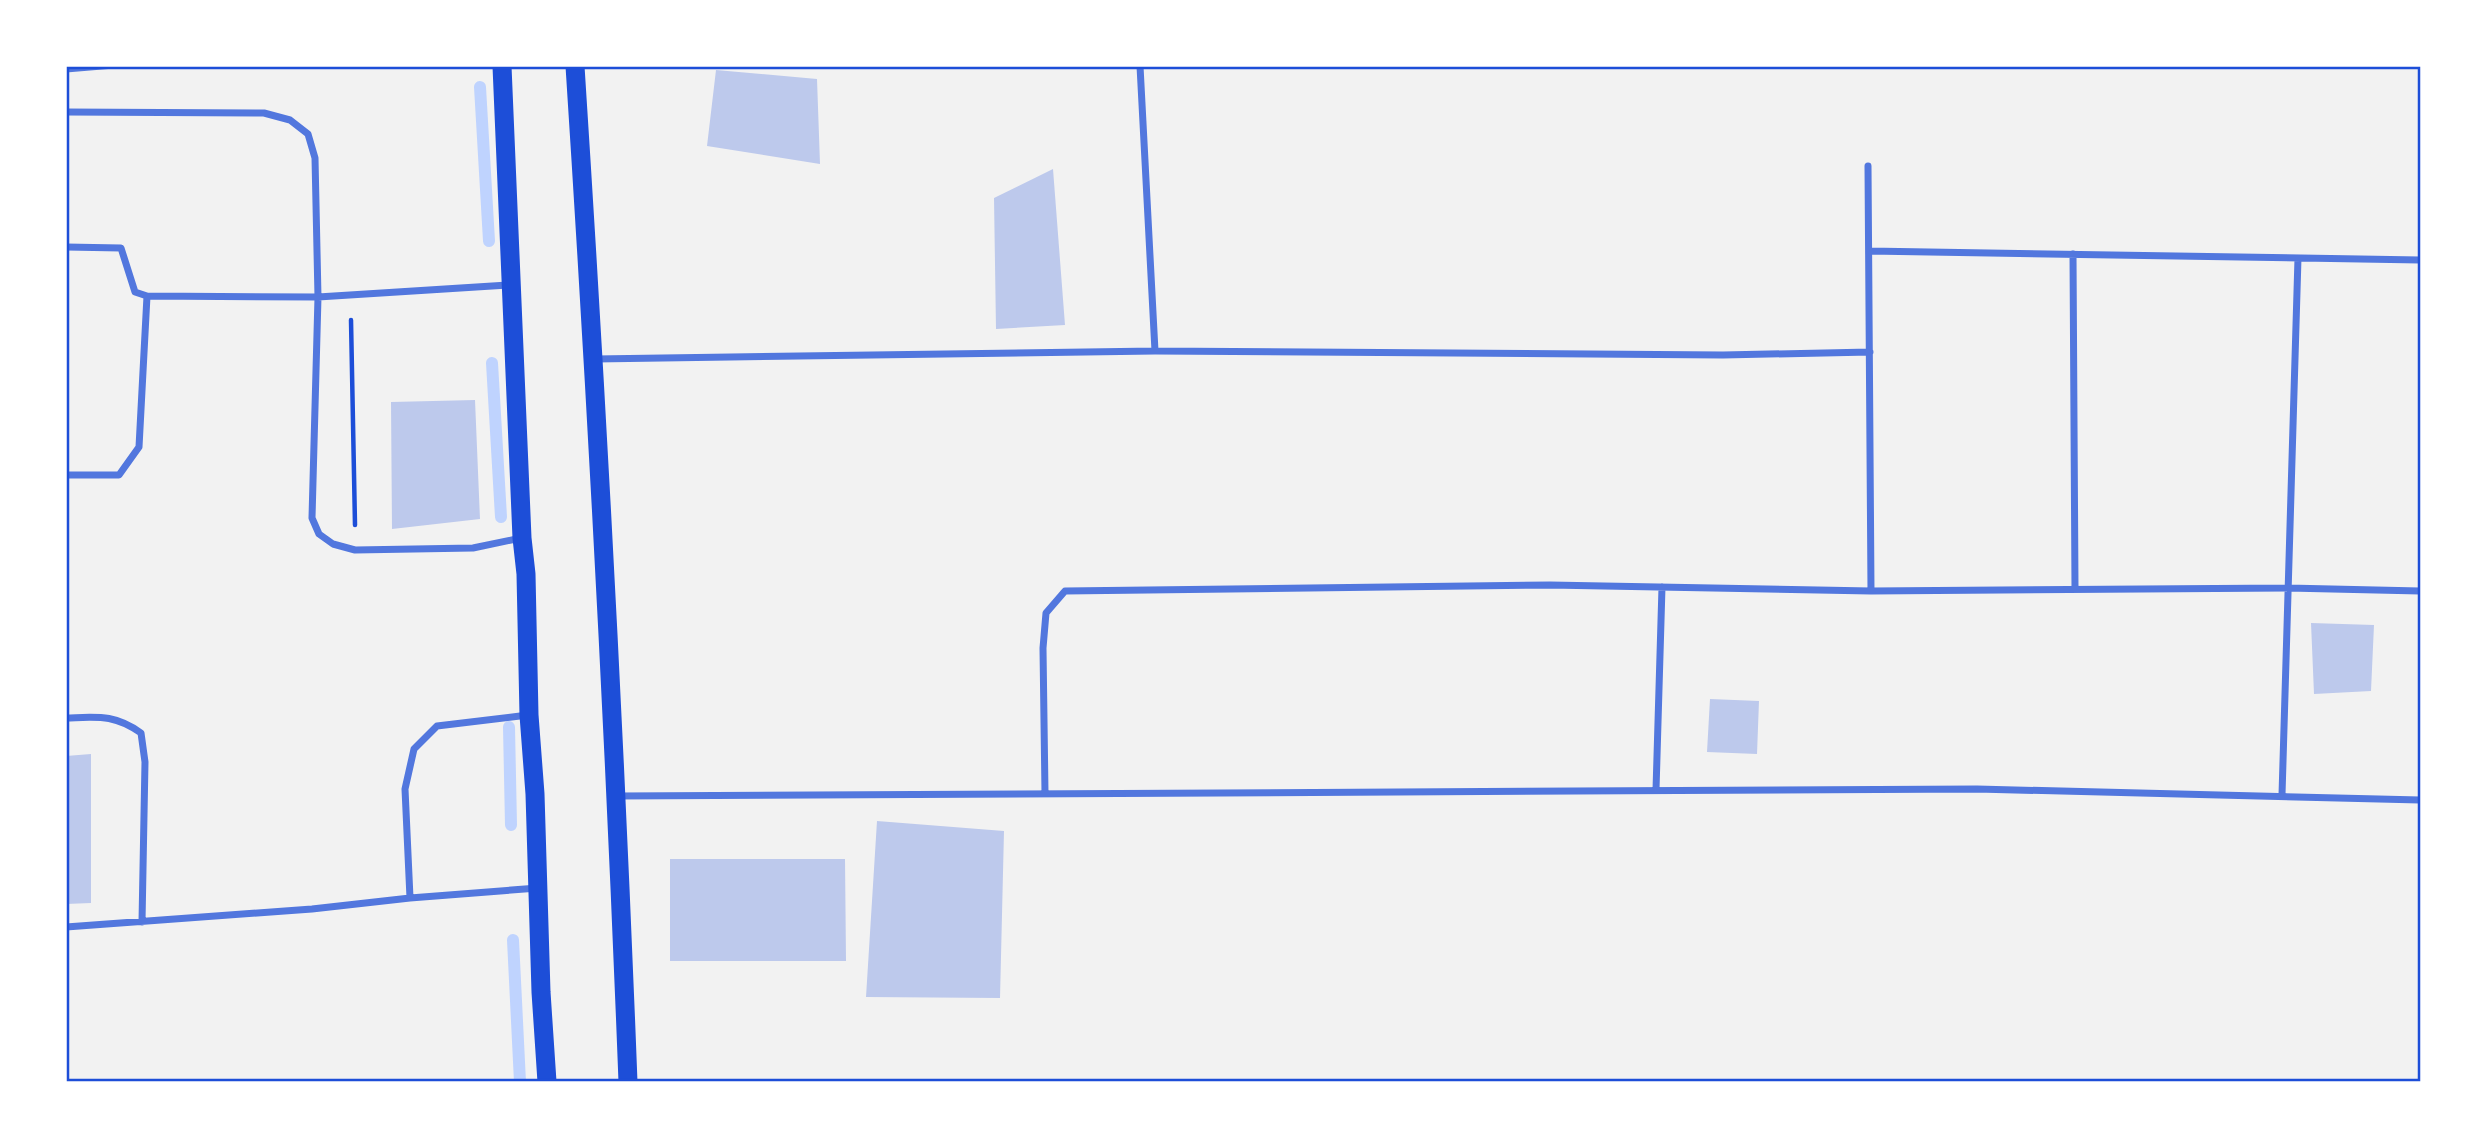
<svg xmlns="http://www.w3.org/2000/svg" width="2487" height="1148" viewBox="0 0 2487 1148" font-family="Jost,sans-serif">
<rect width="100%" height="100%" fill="#f2f2f2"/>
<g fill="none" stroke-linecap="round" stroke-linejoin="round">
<path stroke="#bfd3fe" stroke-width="12" d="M480,87L489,241
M492,363L501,517
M509,727L511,825
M513,940L520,1082"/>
</g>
<path fill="#bdc9ec" d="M716,70L817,79L820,164L707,146Z
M1053,169L1065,325L996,329L994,198Z
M475,400L480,519L392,529L391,402Z
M2311,623L2374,625L2371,691L2314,694Z
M1710,699L1759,701L1757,754L1707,752Z
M91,754V903L66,904V756Z
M877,821L1004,831L1000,998L866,997Z
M670,859H845L846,961H670Z"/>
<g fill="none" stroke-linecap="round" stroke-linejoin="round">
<path stroke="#1d4ed8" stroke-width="4.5" d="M351,320L355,525"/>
<path stroke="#5277de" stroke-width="5" d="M66,70L114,66"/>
<path stroke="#5277de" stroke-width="7" d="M1140,66L1155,351
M66,112L264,113L290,120L308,134L315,158L318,297L312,518L319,534L333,544L355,550L473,548L521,538
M1868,166L1871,591
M66,247L121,248L135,292L147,296L139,447L119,475H66
M1869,251L2420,260
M2073,254L2075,589
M147,296L318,297L508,285
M595,359L1155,351L1723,355L1870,352
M66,718C98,717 114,714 141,733L145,762L142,922
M1656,790L1662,587
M1045,793L1043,648L1046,613L1065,591L1550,585L1871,591L2288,588L2420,591
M2282,795L2298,258
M618,796L1977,789L2420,800
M410,898L538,888
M66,927L312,909L410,898L405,789L414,749L437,726L528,715"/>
<path stroke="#1d4ed8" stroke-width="19" d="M502,66L522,538L526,574L529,715L535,794L541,992L547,1082
M575,66C597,405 615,743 628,1082"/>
</g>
<rect width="2487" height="1148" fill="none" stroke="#ffffff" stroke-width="136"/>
<rect x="68" y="68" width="2351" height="1012" fill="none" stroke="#1d4ed8" stroke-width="2.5"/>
</svg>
